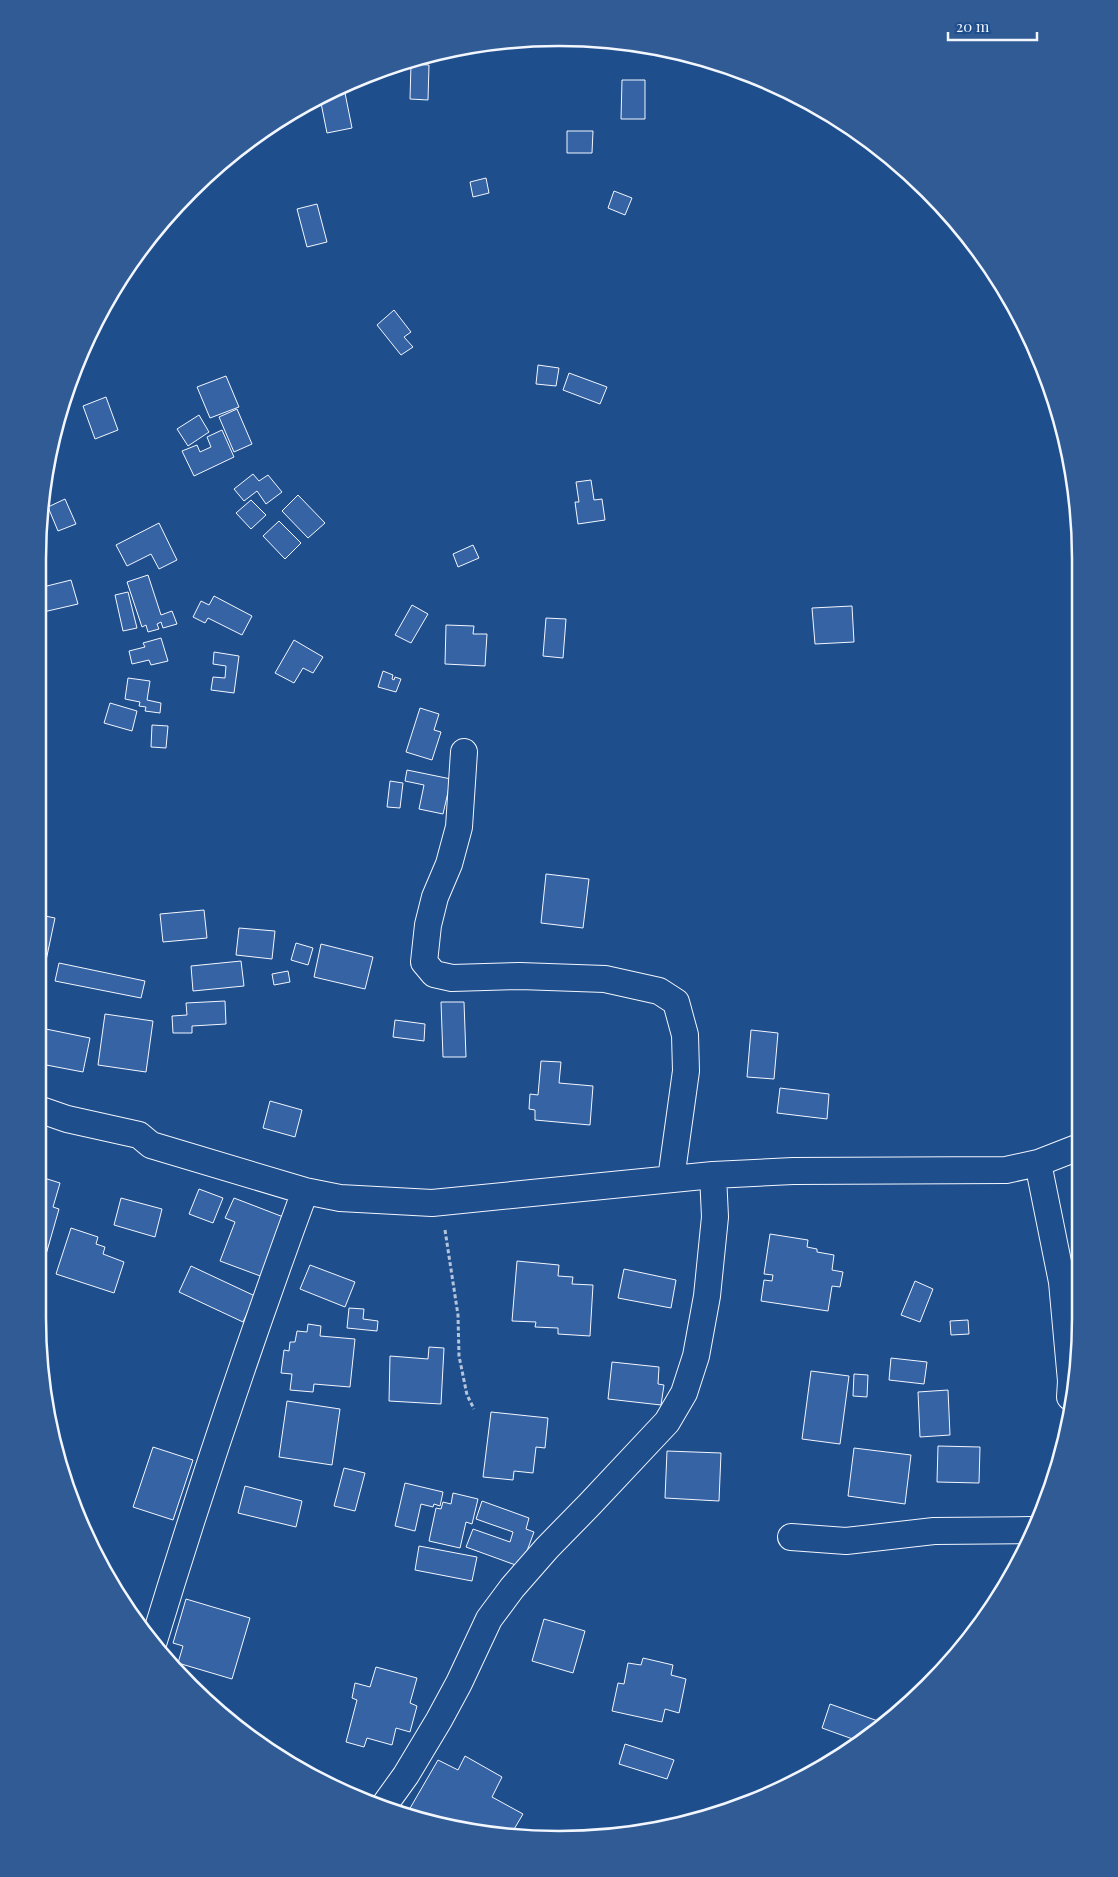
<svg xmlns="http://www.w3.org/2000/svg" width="1118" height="1877" viewBox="0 0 1118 1877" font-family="'Playfair Display',serif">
<rect width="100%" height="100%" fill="#1f4e8c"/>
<path fill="#3563a3" stroke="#f2f6ff" d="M544,39L521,44V41Z
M411,64L429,65L428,100L410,99Z
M622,80H645V119H621Z
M344,88L352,128L327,133L320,98L336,90Z
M567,131H593L592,153H567Z
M486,178L489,193L473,197L470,182Z
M614,191L632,198L625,215L608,208Z
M317,204L327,242L307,247L297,209Z
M394,310L411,332L404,337L413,347L401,355L377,325Z
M538,365L559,368L556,386L536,384Z
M569,373L607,387L600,404L563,390Z
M226,376L239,407L210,418L197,387Z
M106,397L118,430L95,439L83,406Z
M237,409L252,444L234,452L219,417Z
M199,415L209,432L188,446L177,429Z
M222,430L234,457L194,476L182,451L197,445L200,452L211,447L207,437Z
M253,474L259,481L268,475L282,492L266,504L257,491L244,501L234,489Z
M591,480L594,500L602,499L605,520L578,524L575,502H579L576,482Z
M298,495L325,523L308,538L282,511Z
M65,499L76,524L58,531L48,507Z
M251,500L266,515L251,529L236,513Z
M279,521L301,543L285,559L263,536Z
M159,523L177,560L159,569L151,554L127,566L116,545Z
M473,545L479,558L458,567L453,554Z
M148,575L161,615L172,611L177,624L163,628L161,622L157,624L159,629L148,632L146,625L142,627L127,582Z
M71,580L78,604L39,613V588Z
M128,592L137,628L123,631L115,595Z
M214,596L252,616L242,635L208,618L205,623L193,617L201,601L209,605Z
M412,605L428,614L411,643L395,635Z
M852,606L854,642L815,644L812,608Z
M546,618L566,619L563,658L543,656Z
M446,625L474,626L473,634H487L485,666L445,664Z
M161,638L168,661L151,665L149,660L132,664L129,651L145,647L143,643Z
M294,640L323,657L313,673L303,668L294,683L275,673Z
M214,652L239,656L234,693L211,690L213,677L225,678L226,666L213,664Z
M383,671L393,675L392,679L394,680L395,677L401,679L396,692L378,687Z
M128,678L150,681L147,700L161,703L160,713L145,711L146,707L139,706L140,702L125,699Z
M110,703L137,711L132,731L104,723Z
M420,708L439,714L434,730L441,732L432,760L406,752Z
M152,725L168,726L166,748L151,747Z
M407,770L451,779L443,814L419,809L424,785L405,781Z
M390,781L403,783L400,808L387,807Z
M546,874L589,879L583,928L541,923Z
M204,910L207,938L163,942L160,914Z
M40,915L55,918L40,989Z
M239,928L275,931L272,959L236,955Z
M296,943L313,948L308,965L291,960Z
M321,944L373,957L365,989L314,977Z
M241,961L244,986L193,991L191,966Z
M59,963L145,981L141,998L55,981Z
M288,971L290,982L274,985L272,974Z
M225,1001L226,1024L192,1026V1033H173L172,1016L187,1015L186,1003Z
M441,1002H464L466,1057H443Z
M105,1014L153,1021L146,1072L98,1065Z
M395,1020L425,1024L424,1041L393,1037Z
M41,1028L90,1038L83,1072L41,1064Z
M751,1030L778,1033L774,1079L747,1077Z
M541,1061L561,1062L559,1083L593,1086L590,1125L535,1120V1110L529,1109L530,1094L538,1095Z
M780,1088L829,1094L827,1119L777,1113Z
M270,1101L302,1110L295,1137L263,1128Z
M41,1177L60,1183L53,1207L59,1209L45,1258L41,1257Z
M199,1189L223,1198L213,1223L189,1214Z
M121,1198L162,1209L155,1237L114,1225Z
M234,1198L286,1218L263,1277L220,1261L235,1222L225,1218Z
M71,1228L98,1237L96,1244L105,1247L103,1254L124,1262L114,1293L56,1274Z
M770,1234L808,1240L807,1247L817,1249V1252L834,1255L832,1270L843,1272L840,1287L832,1286L828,1311L761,1301L764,1280L772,1281L773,1275L764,1274Z
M517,1261L559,1265L558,1276L573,1277L572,1284L593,1285L590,1336L558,1334V1328L535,1327L536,1322L512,1321Z
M310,1265L355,1282L345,1307L300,1289Z
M191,1266L255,1296L243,1322L179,1292Z
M624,1269L676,1280L671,1308L618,1298Z
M915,1281L933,1289L920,1322L901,1315Z
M349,1308L364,1309L363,1319L378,1321L377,1331L347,1328Z
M968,1320L969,1334L951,1335L950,1321Z
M308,1324L321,1326L320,1336L355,1339L350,1387L314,1384L313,1392L290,1390L292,1374L281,1373L284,1350L289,1351L290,1342H295L297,1331L307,1332Z
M429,1347L444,1348L441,1404L389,1401L390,1356L428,1359Z
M891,1358L927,1362L924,1384L889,1380Z
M612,1362L659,1367L658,1384L664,1385L661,1405L608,1399Z
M811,1371L849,1376L840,1444L802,1439Z
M854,1374L868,1375L867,1397L853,1396Z
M948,1390L950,1435L920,1437L918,1392Z
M287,1401L340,1409L332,1465L279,1457Z
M491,1412L548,1418L545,1448L536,1447L533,1473L514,1471L513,1480L483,1477Z
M938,1446L980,1447L979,1483L937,1482Z
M153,1447L193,1460L173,1520L133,1507Z
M854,1448L911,1455L905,1504L848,1496Z
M667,1451L721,1453L719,1501L665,1498Z
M344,1468L365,1473L355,1511L334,1506Z
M405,1483L443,1492L440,1506L434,1504L433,1507L421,1504L415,1531L395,1526Z
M245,1486L302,1501L296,1527L238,1513Z
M453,1493L478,1499L472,1524L466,1522L460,1548L429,1541L436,1508L441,1509L443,1502L451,1504Z
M482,1501L529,1518L526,1529L534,1532L521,1567L466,1547L473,1529L510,1542L513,1532L476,1519Z
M419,1546L477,1557L472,1581L415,1570Z
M186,1599L250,1618L232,1679L178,1663L183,1646L173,1643Z
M544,1619L585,1631L573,1673L532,1661Z
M643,1658L673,1665L671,1675L686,1679L679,1713L665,1709L662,1722L612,1711L618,1683L624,1684L628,1663L641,1665Z
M376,1667L417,1678L410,1703L417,1706L410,1732L396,1728L392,1745L367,1738L364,1747L346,1742L357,1700L352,1698L355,1683L370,1687Z
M830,1704L878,1721L874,1734L861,1742L822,1728Z
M625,1744L674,1760L667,1779L619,1764Z
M465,1756L502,1777L492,1797L523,1814L510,1836L491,1835L429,1821L409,1810L438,1760L458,1770Z"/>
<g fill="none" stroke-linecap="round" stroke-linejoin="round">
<defs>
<path id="street" d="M464,752L459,827L449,864L435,897L428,925L424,962L434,974L452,978L520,976L605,979L659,991L676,1002L685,1035L686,1071L671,1179
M41,1110L67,1119L139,1135L151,1145L305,1191L340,1198L432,1203L713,1175L793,1171L1006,1170L1038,1163L1079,1147
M1038,1163L1062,1282L1071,1381L1070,1397
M791,1537L846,1541L934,1531L1031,1530
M153,1644C199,1492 250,1341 305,1191
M383,1807L406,1775L439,1720L459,1683L489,1619L512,1588L547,1548L590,1504L667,1422L684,1393L696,1356L707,1296L715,1217L713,1175"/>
</defs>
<use href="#street" stroke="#f2f6ff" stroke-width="28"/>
<path stroke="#b3c4dc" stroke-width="3" stroke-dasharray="4 2.5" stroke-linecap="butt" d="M445,1230L458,1315L459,1356L467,1395L474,1409"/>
<use href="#street" stroke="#1f4e8c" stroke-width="26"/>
</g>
<path d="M0 0H1118V1877H0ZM559 46H559A513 513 0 0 1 1072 559V1318A513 513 0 0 1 559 1831H559A513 513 0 0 1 46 1318V559A513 513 0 0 1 559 46Z" fill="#305b95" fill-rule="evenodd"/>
<path fill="none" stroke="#f2f6ff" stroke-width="2.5" d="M559 46H559A513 513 0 0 1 1072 559V1318A513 513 0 0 1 559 1831H559A513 513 0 0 1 46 1318V559A513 513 0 0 1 559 46Z"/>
<path d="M948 32v8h89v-8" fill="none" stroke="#f2f6ff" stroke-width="2.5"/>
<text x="956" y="32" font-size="15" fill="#f2f6ff" stroke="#1f4e8c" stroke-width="4" paint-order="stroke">20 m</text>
</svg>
